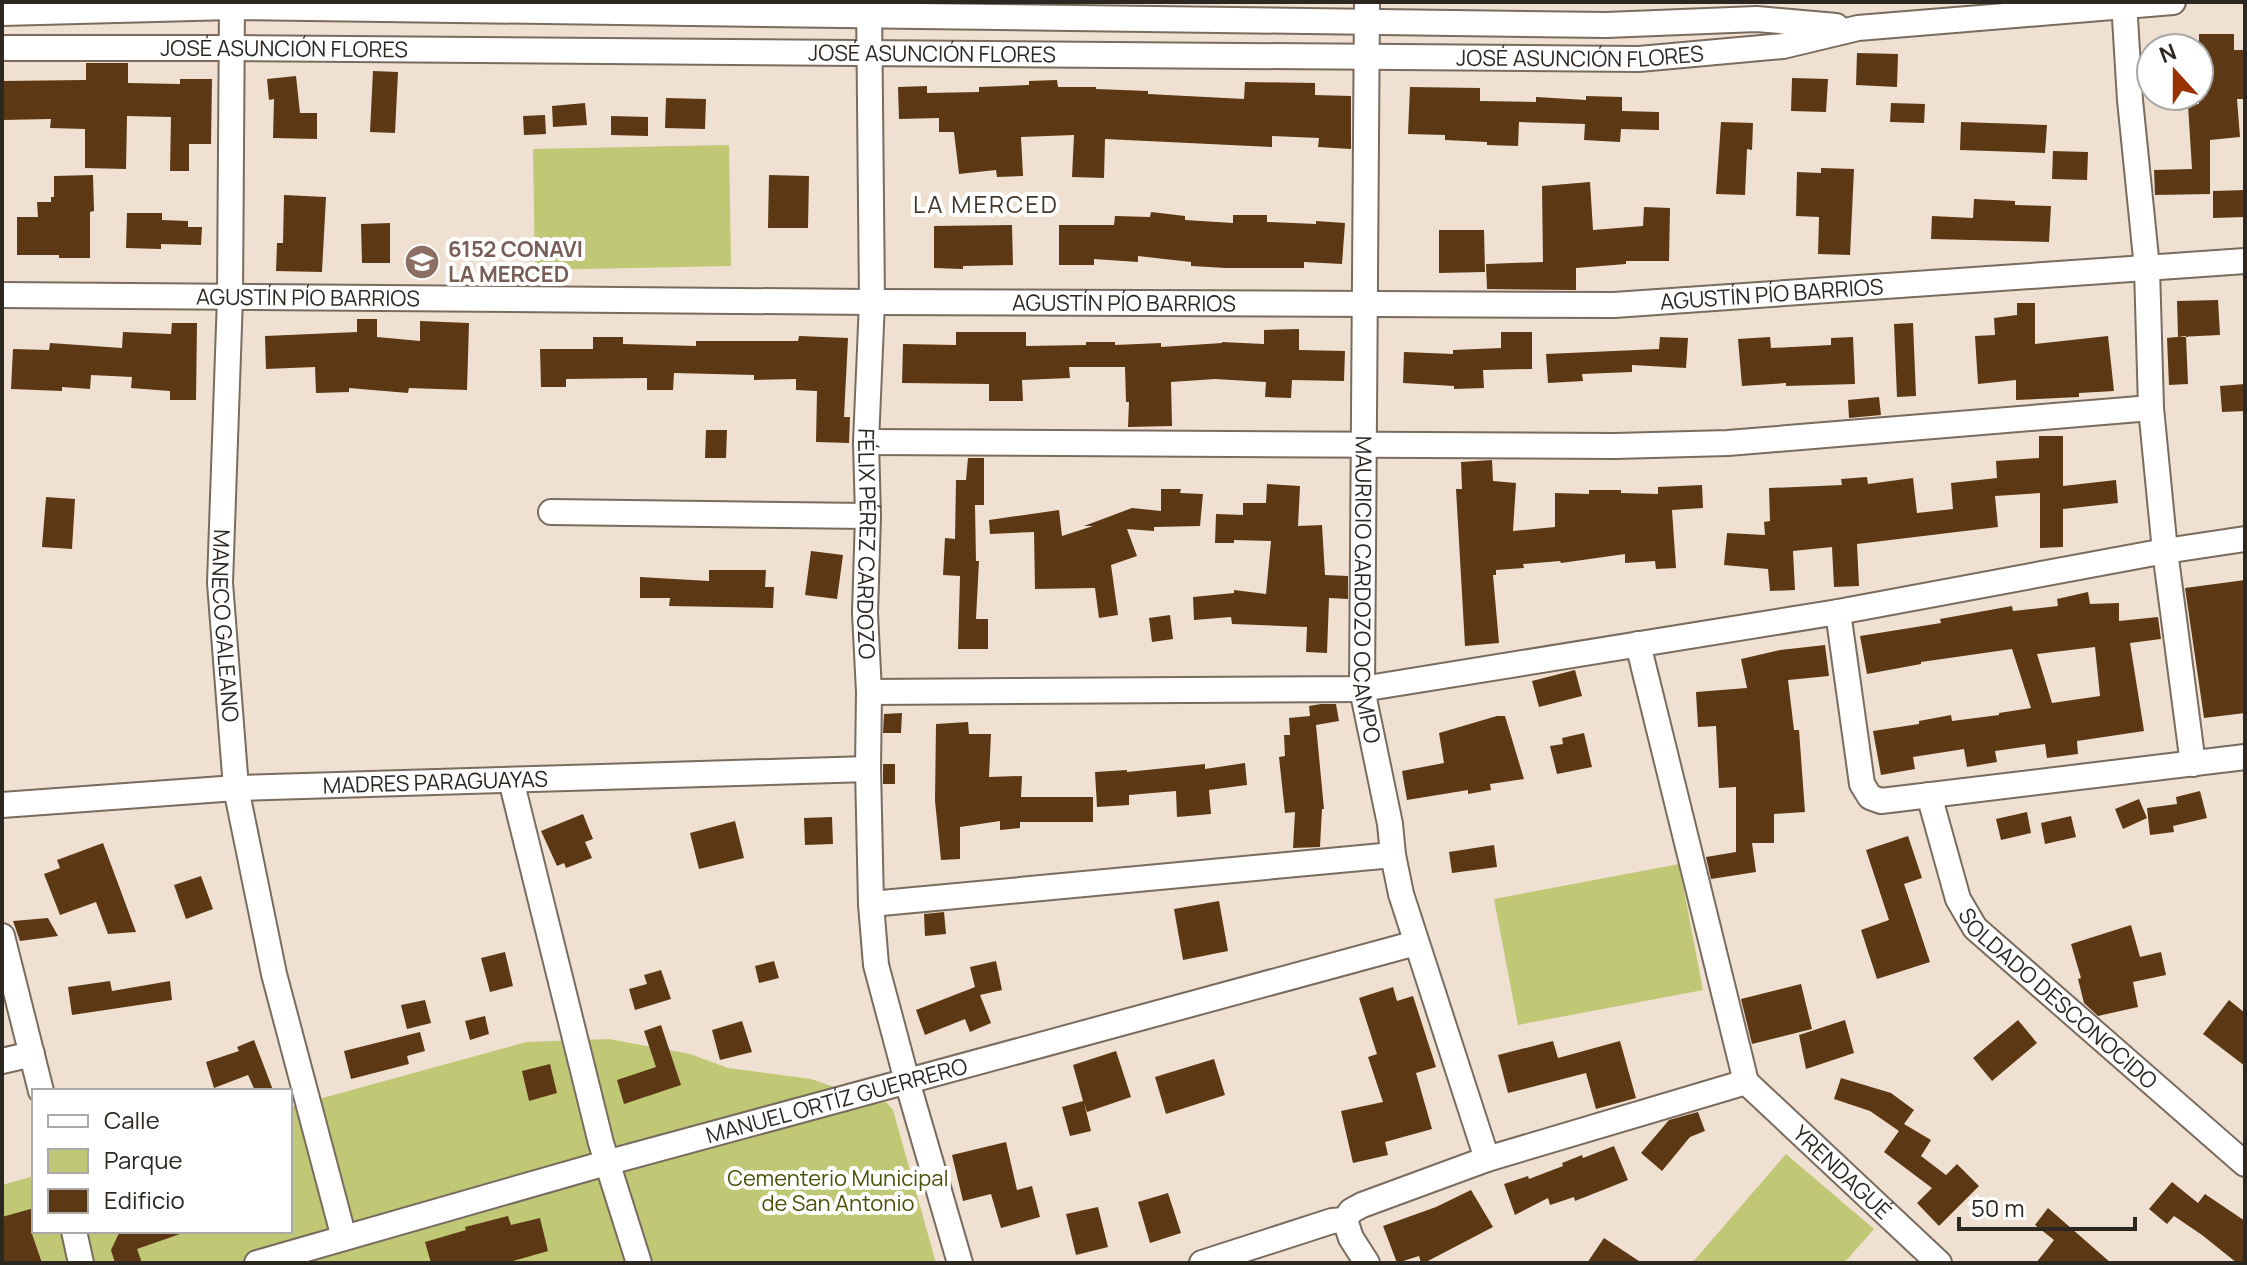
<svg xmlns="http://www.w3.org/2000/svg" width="2247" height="1265" viewBox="0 0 2247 1265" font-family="Manrope,sans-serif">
<rect width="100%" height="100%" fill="#f0e0d2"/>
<path fill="#c0c775" d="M729,145L731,266L535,270L533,149Z
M1679,864L1703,990L1518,1025L1494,899Z
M609,1039L690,1054L728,1068L811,1079L852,1093L865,1106L886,1102L893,1110L936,1263H2V1185L34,1176V1231H290V1107L526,1042Z
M1786,1154L1874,1229L1844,1263H1692Z"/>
<path fill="#5c3914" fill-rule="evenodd" d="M2199,34H2234V50H2245V99H2237L2240,137L2210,140V194L2155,195L2154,170L2192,169L2188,105L2199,104Z
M1857,53L1898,54L1897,87L1856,85Z
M86,63H128V83L180,84V79H212L211,144H189V171H170L171,117L127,116L126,169L85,168V129L50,128L51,119L2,120V81L86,80Z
M373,71L398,72L395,133L370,132Z
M296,76L300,113H317V139L273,138L274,99L269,100L267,79Z
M1792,78L1828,79L1826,112L1791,111Z
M1057,80L1058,87H1096V89L1148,91V94L1244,99L1245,82L1315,83V95L1351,96V149L1318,147L1319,138L1272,136V147L1105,139L1104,178L1072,177L1074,135L1021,137L1023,176L997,177L996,170L959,174L954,132H939V118L899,119L898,87L927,86V93L979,92V87L1029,85V81Z
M1410,87L1480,88V101L1536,102V97L1586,100V96L1622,97V111L1659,112V130L1621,129L1620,142L1584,140L1585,124L1519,122L1518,146L1487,145V142L1445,140V135L1408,134Z
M666,98L706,99L705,129L665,128Z
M585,103L587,125L553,127L552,106Z
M1891,103L1925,104L1924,123L1890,122Z
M545,115L546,134L524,135L523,116Z
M611,116L648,117V136L611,135Z
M1721,122L1753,123L1752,150L1747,149L1745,195L1716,194Z
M1961,122L2047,125L2045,153L1960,150Z
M2053,151L2088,152L2087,180L2052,179Z
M1821,168L1854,169L1850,255L1818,254L1819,217L1796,216L1797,172L1821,173Z
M93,175L94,211L90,212V258H59V255H17V217H38L37,202H51V197H54V176Z
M769,175L809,176L808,228H768Z
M1590,182L1593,230L1643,226L1644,207L1670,208L1669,261H1626V264L1576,268V290L1487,289L1486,264L1543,262L1542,186Z
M2245,190V217L2213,218V191Z
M284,195L326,197L322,272L276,271L277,243H283Z
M1974,199L2015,201V205L2051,206L2049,242L1931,239L1932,216L1973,218Z
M1151,212L1185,216V220L1233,223V215H1267V222L1316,224V221L1345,223L1342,264L1304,262V268H1226L1191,266V262L1138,256V262L1094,259V265H1059V225H1114L1115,216L1150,217Z
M127,213H162V220L188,221V227H202L201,245L161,244V249L126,248Z
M390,223V263H362L361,224Z
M1012,225L1013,265L963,266V269L934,268V226Z
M1439,230H1484L1485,272L1439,273Z
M2218,300L2220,335L2178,337L2177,301Z
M2017,303H2035V344L2108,336L2114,391L2079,393V397L2016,400V380L1978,384L1975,336L1995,335L1994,318L2017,315Z
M357,319H377V337L420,341V321L469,323L467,390L409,388L408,393L349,388V392L316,393L315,367L266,369L265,336L357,332Z
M172,323H197L196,400H170V391L131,388L132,377L91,375L90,389L62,387V391L11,389L13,349L49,350L50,343L122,348L123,332L171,334Z
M1913,323L1916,396L1897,397L1894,324Z
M1299,329V350L1345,351L1344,381L1292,380L1291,398L1265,397L1266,382L1215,379L1171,382L1172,426L1128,427L1129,402H1126L1125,367H1069L1070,378L1022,380L1023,401H989V384L902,383L903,344L956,345V332H1026V346L1086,345V342H1115V345L1161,343V347L1222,343V342L1264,344V330Z
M1501,332H1532V369L1483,370L1484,388L1454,389V386L1403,383L1404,352L1453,354V350L1501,348Z
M799,336L848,338L844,417H850L849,443L816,442L817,391L796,390V379L754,380V375L674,373L673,390H647V378L566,379V387H541L540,349H593V337H623V344L696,346V341H798Z
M2186,336L2188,384L2169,385L2167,338Z
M1660,337L1688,338L1686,368L1632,365V372L1582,374L1583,381L1548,383L1546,354L1659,349Z
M1770,337L1771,348L1831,345V338L1853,337L1855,384L1786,386V383L1742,386L1738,339Z
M2245,384V411L2222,412L2220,386Z
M1879,397L1881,415L1849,418L1848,400Z
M706,430H727L726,458H705Z
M2039,436H2063V486L2116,480L2118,503L2063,509V547L2040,548V493L1995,496L1998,527L1857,544L1859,586L1834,587L1832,547L1793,551L1795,590L1770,591L1768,569L1724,565L1727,533L1765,535L1764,522L1770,521L1769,488L1842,485L1841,479L1867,477L1868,484L1913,478L1917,513L1953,509L1951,483L1997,478L1996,461L2039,458Z
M968,458H984V505H975L976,561H979L976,619H988V649H958L960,576L943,575L945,538L955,539L956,480H966Z
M1492,460L1493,481L1516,483L1513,531L1555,527V493L1589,494V490H1621V493L1658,494V487L1702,485L1703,508L1672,510L1676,568L1656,569L1655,561L1625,563V554L1561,563L1560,561L1523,564L1524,568L1496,570V575H1493L1499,643L1465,646L1456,489H1462L1461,462Z
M1267,484L1300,486L1298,526L1322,525L1325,575L1348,576V599L1329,598L1327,653L1306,652L1307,627L1232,624L1231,617L1194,620L1193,597L1234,593V590L1266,594L1271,541L1234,540V543H1215L1216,514L1243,515V503H1266Z
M1161,489H1181L1180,493L1203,494L1200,526L1154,527V531L1127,529L1137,556L1111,565L1118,615L1099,618L1095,588L1035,589L1034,532L990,534L989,520L1059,510L1062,536L1093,526H1084L1132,508L1161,511Z
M46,497L75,499L72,549L42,547Z
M811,551L843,555L837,599L805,595Z
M709,570H766L765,587H774L773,608L669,606L670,598H640V577L709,581Z
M2245,580V713L2204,718L2185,588Z
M2088,592L2090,604L2119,603V621L2158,617L2161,639L2130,643L2144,731L2077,741L2078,754L2047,758L2045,744L1995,751L1997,762L1967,767L1964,749L1913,757L1915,769L1881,775L1873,731L1919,724V721L1951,715L1952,721L1999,715V713L2031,708L2012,649L1921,662V664L1867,674L1860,636L1941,623L1940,619L2012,606L2013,611L2058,606L2057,599ZM2095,647L2100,696L2052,703L2037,654Z
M1170,615L1173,639L1152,642L1149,618Z
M1825,645L1829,676L1788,680L1794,730H1799L1805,812L1774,814V843H1752L1756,872L1711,879L1706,857L1736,852V787L1719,788L1716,726L1698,727L1696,692L1747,688L1741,659L1780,650Z
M1575,670L1582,696L1539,707L1532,681Z
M1321,704H1336L1339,721L1316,725L1324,809H1322L1320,847L1293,848L1295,812L1285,813L1279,757L1285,756L1284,735H1290L1289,718L1310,716L1309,706Z
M902,713L901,733H883L884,714Z
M1497,716H1505L1524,779L1490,784L1491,790L1468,794V790L1407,800L1402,771L1444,763L1439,733Z
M968,722L969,734H991L989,777L1022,776L1021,797H1093V822H1020V828L1000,830V821L960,827V859L941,860L935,801L936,724Z
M1584,733L1592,767L1557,774L1550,746L1563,744L1562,738Z
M1245,763L1247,785L1209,790L1211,814L1177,817L1176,791L1129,795V805L1097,807L1095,772L1127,770V772L1205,764V769Z
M883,764H895V784H883Z
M2200,791L2207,818L2173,826L2174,832L2150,835L2147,808L2177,804L2176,797Z
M2139,799L2147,818L2123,829L2115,809Z
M2027,812L2031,833L2001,840L1996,819Z
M583,814L593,839L585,842L592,858L566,868L564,863L557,866L541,831Z
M2071,816L2076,837L2045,844L2041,823Z
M832,817L833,844L805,845L804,818Z
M735,821L744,858L699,869L690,833Z
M1908,836L1922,878L1904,884L1930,962L1877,979L1861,930L1889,920L1866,850Z
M103,843L136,932L108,934L96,902L60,915L44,874L60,868L57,860Z
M1494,845L1497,867L1452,873L1449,852Z
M201,876L213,909L186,919L174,885Z
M1219,901L1228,951L1183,960L1174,909Z
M944,912L946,934L925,936L924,914Z
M48,918L58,936L20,941L13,921Z
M2131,925L2140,957L2161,952L2166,975L2133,982L2138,1007L2098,1016L2084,1003L2078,979L2081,978L2071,944Z
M505,952L513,986L490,992L481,958Z
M774,961L779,978L759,983L755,966Z
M996,961L1002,990L980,995L991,1023L970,1032L965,1019L925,1035L916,1010L975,987L970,967Z
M661,970L671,999L635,1010L629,989L647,984L644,975Z
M110,981L112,991L170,981L172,1000L72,1015L68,987Z
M1801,984L1812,1029L1752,1044L1741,999Z
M1393,987L1397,1001L1413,996L1436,1067L1416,1073L1432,1129L1385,1142L1388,1155L1353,1163L1341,1111L1383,1102L1368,1057L1377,1054L1359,998Z
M425,1000L431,1023L407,1029L401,1005Z
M2229,1000L2245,1013V1066L2203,1034Z
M485,1016L489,1034L470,1040L465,1021Z
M1845,1020L1854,1053L1806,1069L1799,1035Z
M2018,1020L2037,1043L1992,1081L1973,1058Z
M742,1021L752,1052L720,1060L712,1030Z
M661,1025L681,1085L624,1104L617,1080L656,1067L644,1031Z
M420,1032L425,1051L407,1056L409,1064L351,1079L344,1051Z
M254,1040L273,1090L255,1091L248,1075L214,1088L206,1062L239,1051L237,1047Z
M1553,1041L1558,1058L1620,1041L1636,1098L1596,1109L1586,1073L1508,1093L1498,1055Z
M1116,1051L1131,1097L1087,1112L1084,1103L1091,1131L1070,1136L1062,1107L1083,1101L1073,1065Z
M1214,1059L1225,1095L1166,1114L1155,1077Z
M550,1064L557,1093L529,1101L522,1071Z
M1841,1078L1891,1093L1914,1110L1904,1124L1931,1140L1921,1156L1946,1175L1957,1164L1979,1186L1939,1226L1917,1203L1932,1188L1884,1152L1899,1131L1870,1111L1834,1099Z
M1698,1112L1705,1131L1690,1137L1662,1171L1641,1153L1669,1120Z
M1006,1142L1017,1190L1032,1186L1040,1217L1001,1228L991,1194L963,1201L952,1155Z
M1614,1146L1628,1180L1575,1201L1574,1197L1550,1205L1548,1198L1515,1215L1504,1184L1528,1176L1529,1179L1563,1166L1562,1163L1582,1155L1583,1158Z
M2172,1182L2198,1203L2205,1194L2245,1221V1263H2237L2202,1235L2174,1216L2167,1224L2149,1209Z
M1471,1190L1493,1227L1424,1263H1421L1419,1256L1397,1263L1383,1226L1436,1207Z
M1168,1193L1181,1233L1150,1243L1138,1202Z
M1098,1207L1108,1247L1076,1255L1066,1214Z
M34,1208V1234H32L42,1263H2V1217Z
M2048,1208L2111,1263H2036L2054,1240L2035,1225Z
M508,1216L511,1225L540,1218L548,1251L506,1263H431L425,1242L466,1230L465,1227Z
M120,1231H180V1234L137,1249L142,1263H115L111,1250Z
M1604,1238L1642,1263H1587Z"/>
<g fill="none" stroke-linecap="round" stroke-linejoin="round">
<defs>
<g id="street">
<path id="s1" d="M232,2L230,297L220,583L236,788L274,974L344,1238"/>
<path id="s2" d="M869,2L872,302L866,442L868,516L865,613L869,692L868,769L871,904L876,965L907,1081L960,1263"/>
<path id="s3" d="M1367,2L1362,689L1390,824L1393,855L1401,894L1487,1159"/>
<path d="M2124,2L2130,100L2147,268L2151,408L2165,551L2193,764"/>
<path d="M2,13L232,7L1606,25L1757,19L1836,26"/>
<path id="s4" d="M2,48H232L1639,59L1783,46L1858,28L2173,2"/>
<path id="s5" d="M2,295L872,302L1614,305L2245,261"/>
<path d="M866,442L1615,446L1728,443L2151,408"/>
<path d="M551,512L868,516"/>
<path d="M1838,612L1862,784L1870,797L1881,801L2245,757"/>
<path d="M1638,644L1746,1082"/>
<path d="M869,692L1362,689L1838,612L2165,551L2245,539"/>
<path d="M511,780L601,1143L639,1263"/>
<path id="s6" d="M1929,795L1958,899L1975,928L2245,1164"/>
<path id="s7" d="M2,805L236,788L868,769"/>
<path d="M871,904L1393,855"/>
<path d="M2,936L41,1091"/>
<path d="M2,1061L32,1054"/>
<path id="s8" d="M1746,1082L1939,1263"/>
<path d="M74,1231L81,1263"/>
<path id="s9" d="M257,1263L606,1163L1416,943"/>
<path d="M1202,1263L1332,1221L1345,1220"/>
<path d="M1367,1263L1351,1238L1345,1220L1351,1211L1362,1205L1487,1159L1746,1082"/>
</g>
</defs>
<use href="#street" stroke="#796b5e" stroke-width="28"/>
<use href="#street" stroke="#fff" stroke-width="24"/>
</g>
<defs>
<symbol id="school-disc" viewBox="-11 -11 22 22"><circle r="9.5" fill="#8d6e63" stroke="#fff"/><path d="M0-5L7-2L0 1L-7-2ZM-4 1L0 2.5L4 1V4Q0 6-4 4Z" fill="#fff"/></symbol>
</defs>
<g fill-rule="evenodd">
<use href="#school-disc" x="402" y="242" width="40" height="40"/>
</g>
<g text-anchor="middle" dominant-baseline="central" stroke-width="8" stroke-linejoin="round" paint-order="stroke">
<g font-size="22" fill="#2d2722" stroke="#fff">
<text stroke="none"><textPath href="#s4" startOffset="282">JOSÉ ASUNCIÓN FLORES</textPath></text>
<text stroke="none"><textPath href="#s4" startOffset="930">JOSÉ ASUNCIÓN FLORES</textPath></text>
<text stroke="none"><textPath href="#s4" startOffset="1578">JOSÉ ASUNCIÓN FLORES</textPath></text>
<text stroke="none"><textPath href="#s5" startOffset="1770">AGUSTÍN PÍO BARRIOS</textPath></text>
<text stroke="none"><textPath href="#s5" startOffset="306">AGUSTÍN PÍO BARRIOS</textPath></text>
<text stroke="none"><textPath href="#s5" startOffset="1122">AGUSTÍN PÍO BARRIOS</textPath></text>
<text stroke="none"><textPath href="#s2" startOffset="542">FÉLIX PÉREZ CARDOZO</textPath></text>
<text stroke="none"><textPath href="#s3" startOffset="588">MAURICIO CARDOZO OCAMPO</textPath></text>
<text stroke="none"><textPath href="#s1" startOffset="624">MANECO GALEANO</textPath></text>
<text stroke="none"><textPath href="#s7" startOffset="434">MADRES PARAGUAYAS</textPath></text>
<text stroke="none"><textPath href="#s6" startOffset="250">SOLDADO DESCONOCIDO</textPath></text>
<text stroke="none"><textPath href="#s9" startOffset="602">MANUEL ORTÍZ GUERRERO</textPath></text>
<text stroke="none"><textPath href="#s8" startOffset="132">YRENDAGUÉ</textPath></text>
</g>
<g font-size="22" font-weight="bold" fill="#785e54" stroke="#fff" text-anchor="start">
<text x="448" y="249">6152 CONAVI<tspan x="448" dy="25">LA MERCED</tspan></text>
</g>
<g font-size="22" fill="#4d5107" stroke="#fff">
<text x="838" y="1178">Cementerio Municipal<tspan x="838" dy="25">de San Antonio</tspan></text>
</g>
<g font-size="24" letter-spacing="2" fill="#43362b" stroke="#fff">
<text x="986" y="203">LA MERCED</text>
</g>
</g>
<rect width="2247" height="1265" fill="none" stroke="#2d2722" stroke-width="8"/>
<rect x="32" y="1089" width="260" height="144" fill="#ffffff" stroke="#aba9a7" stroke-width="2"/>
<rect x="48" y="1115" width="40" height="12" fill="#ffffff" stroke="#aba9a7" stroke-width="2"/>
<text x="104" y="1129" font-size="24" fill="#2d2722">Calle</text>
<rect x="48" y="1149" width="40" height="24" fill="#c0c775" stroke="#aba9a7" stroke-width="2"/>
<text x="104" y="1169" font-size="24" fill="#2d2722">Parque</text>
<rect x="48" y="1189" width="40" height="24" fill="#5c3914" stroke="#aba9a7" stroke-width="2"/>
<text x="104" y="1209" font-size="24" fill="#2d2722">Edificio</text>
<g transform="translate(2175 72) rotate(339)"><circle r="38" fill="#ffffff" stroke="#aba9a7" stroke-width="2"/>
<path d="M0-6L14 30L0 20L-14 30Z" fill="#983300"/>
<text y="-12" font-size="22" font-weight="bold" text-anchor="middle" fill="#2d2722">N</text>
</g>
<path d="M1959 1217v12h176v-12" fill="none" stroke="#2d2722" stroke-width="4"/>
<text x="1971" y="1217" font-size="24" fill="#2d2722" stroke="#ffffff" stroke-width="6" paint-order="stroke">50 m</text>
</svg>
